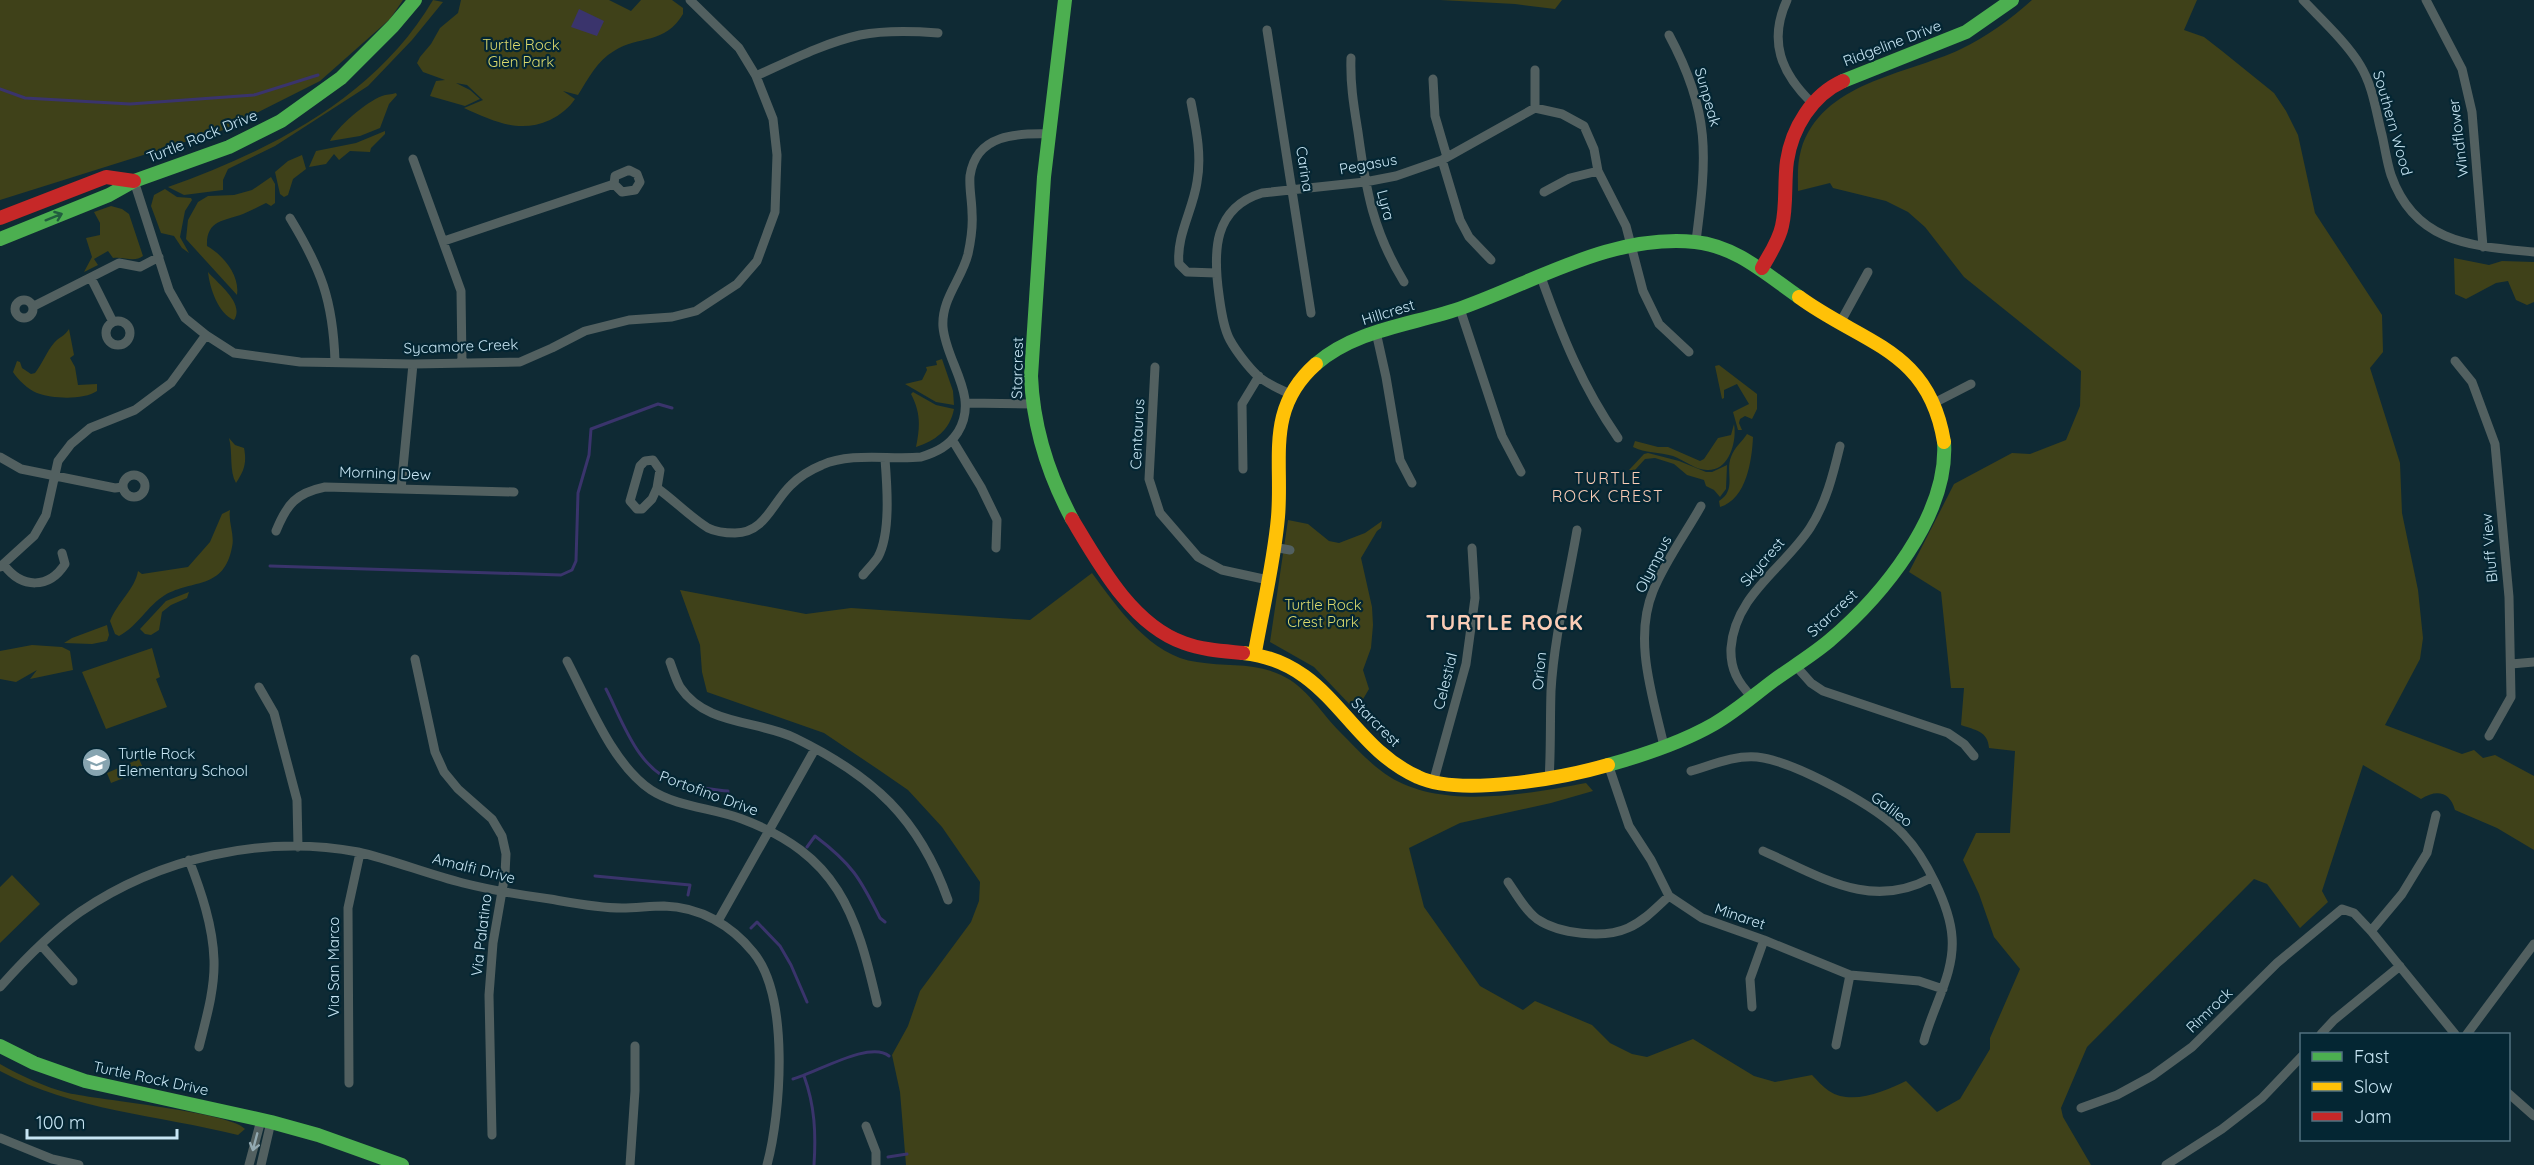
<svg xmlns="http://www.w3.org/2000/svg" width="2534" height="1165" viewBox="0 0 2534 1165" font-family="Quicksand,sans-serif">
<rect width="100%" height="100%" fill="#0f2a34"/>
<path fill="#3f4119" d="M0,0H403L390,19L320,81L223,130L0,200Z
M433,0L443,2L412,40L368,86L275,146L228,169L223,180V190L184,195L168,187C270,151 376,97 433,0Z
M461,0H609L631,11L641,0H672L683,8V14C665,45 639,35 614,51C597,61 588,79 578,95L563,91L575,99C569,108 560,115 550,120C519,134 493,121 464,108L483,100L467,85L456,83L470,90L480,99L465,106L430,96L436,81L445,80L423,72L417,63L420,57L431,44L440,28L458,13Z
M1440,0H1562L1555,9L1515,4Z
M2032,0H2197L2184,30L2204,37L2222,51L2274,93L2286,111L2298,135L2315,213L2382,315L2383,352L2370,368L2400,463L2402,513L2418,590L2423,638L2420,659L2385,725L2462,754L2474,750L2483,758L2495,755L2534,776V850L2497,828L2455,810C2450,792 2437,789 2421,799L2363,765L2322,891L2328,902L2300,928L2267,884L2254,879L2087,1047L2061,1108L2063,1117L2091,1165H906L900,1092L892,1055L908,1026L920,991L971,922L979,901L980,882L942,827L908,790L879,770L824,733L707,692L702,672L700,645L680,590L806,614L851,608L1030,620L1092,573C1118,608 1150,656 1197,662C1226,667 1254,662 1281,675C1307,687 1321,713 1340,732C1355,747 1372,766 1390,777C1443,810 1528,794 1586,783L1593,791L1551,803L1460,823L1409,848L1424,907L1480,986L1523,1010L1535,1001L1592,1025L1610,1043L1632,1054L1647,1057L1693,1039L1754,1076L1775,1082L1812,1075C1817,1080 1823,1087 1829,1091C1852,1106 1885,1091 1906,1081L1937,1112L1960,1099L1990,1049V1038L2020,969L1994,937L1979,894L1963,860L1976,833H2010L2015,751L1989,748C1988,731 1975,730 1961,725L1964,688H1951L1941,592L1909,572L1954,484L2012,453L2030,454L2066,440L2080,406L2081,371L1964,277L1925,227L1908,212L1886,201L1833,188L1830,183L1798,191C1798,177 1797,164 1801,150C1821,82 1906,75 1961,49C1986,37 2011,19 2032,0Z
M396,93L397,95L389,104L380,128L360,136L330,141C337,127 366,102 382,96C386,94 391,95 396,93Z
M385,131V134L371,148L370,152L350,151L339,160L334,154L326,164L309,167L316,151L356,143Z
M302,155L306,169L293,179L288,195L284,197L280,194L275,172L288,161Z
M271,177L275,184V203L271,206L266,203C258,207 251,211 243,214C224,221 206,220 207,246C223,255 240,275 237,295L186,239L188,220L198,202L208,196L234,195L252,190Z
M165,189L177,197L191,198L192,200L185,211L180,237L189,253L182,248L174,236L161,233L151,206L154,195Z
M111,206L122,209L129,214L143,256C134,263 123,256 113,258L108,251L94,259L98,265L84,272L92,257L86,238L100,235V223L94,212Z
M2454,258L2489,265L2502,261L2534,262V302L2527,305L2516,300L2508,281L2496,283L2466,299L2455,294Z
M208,272C218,284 245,303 234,320C218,313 210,289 208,272Z
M69,329L74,355L70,358L75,367L78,385L97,384V391C84,400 53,399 37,393C29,390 17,379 13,372L17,361L20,362L22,368L31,374L35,373C42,364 47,351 54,343C59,337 65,336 69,329Z
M942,359L953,391L954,405L936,402L905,384L922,380L927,370L926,367L937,365L936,361Z
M1719,365L1757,394V409L1752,419L1745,416L1740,419L1739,423L1742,430H1738L1733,412L1749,404L1737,384L1724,390V398L1722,399L1715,366Z
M913,392L936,405L954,409C950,430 935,441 916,447C920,427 921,413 911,394Z
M1734,424C1737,440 1730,471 1707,470C1696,470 1684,460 1673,456C1659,452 1645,453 1633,447L1635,441L1658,447H1668L1700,461L1704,459L1718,438L1731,435Z
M1747,434L1753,437C1752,459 1747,499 1720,507L1719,501C1737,490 1725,472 1731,457C1735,446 1742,442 1747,434Z
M229,438L235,445L244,448C247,463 244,471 236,483C229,471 233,453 229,438Z
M1648,453L1679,461L1706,472H1712L1727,465L1726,489L1720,497L1714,490L1706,486L1704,480L1687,475L1674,464L1655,458L1645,459L1635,470H1629L1644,454Z
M230,510C228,522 235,535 232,547C224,590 193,579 165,595C147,606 138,626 119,636L115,634L110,621C117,603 135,589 138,571L142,574L188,567L210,542L222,514Z
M1288,520L1308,524L1329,541L1339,543L1365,533L1382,521L1381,528L1377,531L1361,558L1372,607L1373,625L1371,648L1363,670L1369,689L1356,711L1314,667L1270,642Z
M189,592L187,598L171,605L162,612L159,630L151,635L145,634L140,629L166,601Z
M107,625L109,635L107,641L92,644L64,643L72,638Z
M32,645L62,647L70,651L73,670L30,679L37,670L16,682L0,679V651Z
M152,648L160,677L156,679L167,707L106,729L82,672Z
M139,759L144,770L111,783L107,773Z
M12,875L40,904L0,943V887Z
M0,1064C21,1076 45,1087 68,1093C98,1100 230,1112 245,1129L238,1135C158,1115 74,1111 0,1071Z"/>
<path fill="#3a346c" d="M579,9L604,21L597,36L571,27Z"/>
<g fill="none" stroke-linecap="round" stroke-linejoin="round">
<path stroke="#3a346c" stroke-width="3" d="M0,89L25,98L130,104L254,95L318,75
M270,566L561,575L572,570L576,561L578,493L589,455L591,429L658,404L672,408
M606,689C623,722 638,771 678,783C694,788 711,789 728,791L726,803
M807,847L815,836C852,864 860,878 880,918L885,922
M595,876L690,885L688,895
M751,928L757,922L780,946L791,965L807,1002
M804,1076C815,1106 816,1134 814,1165
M793,1079C816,1073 870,1040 889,1056
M888,1157L907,1154"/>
<path stroke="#526060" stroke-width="9" d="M1787,0C1768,41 1781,73 1812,103
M2303,0C2321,19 2347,43 2360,65C2373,86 2376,112 2382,135C2385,148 2387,163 2391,175C2415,244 2473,246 2534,252
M2426,0L2462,69L2472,112L2483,247
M1267,30L1311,313
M1669,35C1711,113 1707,156 1696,241
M1351,58C1350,84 1354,107 1358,132C1366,191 1373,231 1404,282
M1535,70V108
M756,76C789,61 824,43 860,35C886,30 912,31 938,33
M1433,79L1435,116L1447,157
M1191,102C1196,128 1202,155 1197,182C1193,210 1176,236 1179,264L1187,272L1216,273
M413,159L461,291L462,363
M1442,160L1460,220L1469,237L1491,260
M629,170L637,174L640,182L635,190L622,192L614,184L615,176Z
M134,181L169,290L185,318L206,335L234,353L300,362L413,364L520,362L552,348L585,331L629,320L672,317L696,311L737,284L757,261L775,212L777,155L773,119L756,76L739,48L690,0
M1544,192L1570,178L1598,171
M290,218C321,269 333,300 335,361
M444,241L614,184
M1541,277C1562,336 1582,386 1618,438
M91,278L113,322
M15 309a9 9 0 1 1 18 0a9 9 0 1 1-18 0Z
M34,306L119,263L140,267L159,257
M1460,309L1502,436L1521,472
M106 333a12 12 0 1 1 24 0a12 12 0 1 1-24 0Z
M1840,323L1868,272
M1376,332L1386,377L1400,460L1412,483
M2455,361L2472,382L2495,444L2509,597L2511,697L2489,736
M1155,367L1149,479L1160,513L1198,557L1222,570L1268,580
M1290,394C1280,389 1267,384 1258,376C1249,368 1236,351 1230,340C1223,327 1221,309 1219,295C1213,252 1213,208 1262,193L1365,182L1396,176L1442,160L1535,108L1562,114L1584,126L1594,149L1598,171L1626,226L1643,291L1659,324L1689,352
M967,403L1032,404
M1934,403L1971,384
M953,441L981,487L997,520L996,548
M0,457L21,469L115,488L123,487
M1243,469L1242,404L1259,376
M123 486a11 11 0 1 1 22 0a11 11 0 1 1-22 0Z
M657,488L652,499L642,509H637L630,501L640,466L645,461L653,460L660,470L657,488C674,500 690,517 708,528C716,532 726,533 735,533C765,533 772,503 791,485C800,476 810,470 822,465C851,452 890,460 921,457C937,452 949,446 958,432C980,396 946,363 943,327C941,299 962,279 968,254C971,240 973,226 972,213C972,201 969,188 970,176C976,134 1017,133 1050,134
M401,489L413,364
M276,531C287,504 296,493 325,487L514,492
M1273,547L1290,550
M4,565C22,589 49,589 65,564L62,553
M0,567L34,536L46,515L58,461L71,444L90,428L135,410L171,383L206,335
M863,575C868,569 874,563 878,557C891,533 887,485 885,459
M415,659L435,752L444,772L458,789L492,819L502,836L506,854L505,874L493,943L489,995L492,1135
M567,661C588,701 612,764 651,790C677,807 713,808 742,819C838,855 856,912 877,1003
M670,662C673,670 676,680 680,687C706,726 758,720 795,738C873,776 919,818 948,900
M2511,664L2534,662
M1795,665L1811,683L1823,691L1948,733L1964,744L1974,756
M259,687L274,713L297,800L298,847
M1752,697C1738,683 1730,669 1731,648C1735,595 1783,569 1810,528C1826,503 1833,475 1840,446
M1664,746C1653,697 1633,640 1653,591C1665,561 1686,533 1701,506
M1609,767L1629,826L1651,860L1669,896L1702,918L1764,940L1850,975L1919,981L1943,989
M1691,771C1712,765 1734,755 1757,757C1794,761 1879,807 1904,835C1925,857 1950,906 1952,937C1955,973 1933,1006 1924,1041
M1549,780C1551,750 1550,721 1551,691C1554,637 1568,583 1577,530
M1433,783L1466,664L1475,598L1472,548
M1763,851C1820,876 1870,911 1931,878
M189,860C201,891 213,926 214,960C215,989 206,1019 199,1047
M1508,882C1517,895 1525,910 1537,919C1559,934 1604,939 1628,928C1644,921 1656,908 1669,896
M718,921L815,749
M2371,931L2402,894L2427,853L2436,815
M41,945L73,981
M0,987C24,960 50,933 80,912C159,858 263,834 358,852C393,860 427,874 463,883C491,890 520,895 550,899C573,903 598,908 622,908C636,908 650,906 664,906C700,907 731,925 753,952C790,996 781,1113 767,1165
M1752,1007L1750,979L1764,940
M2321,1034L2334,1020L2400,966
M2467,1034L2534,944
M1836,1045L1850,975
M349,1083L348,908L360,853
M2508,1093L2534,1116
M2081,1108L2117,1095L2152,1076L2192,1047L2277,963L2342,909L2354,913L2371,931L2455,1034
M866,1126L876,1152V1165
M0,1138L52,1159L79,1165
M249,1165L261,1120
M261,1165L271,1122
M630,1165L635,1091V1046
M2166,1165L2222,1129L2262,1098L2302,1056"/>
<path stroke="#4caf50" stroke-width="14" d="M1065,0L1044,177L1031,376C1033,427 1048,474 1072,519
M1843,81L1966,32L2012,0
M0,239L109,195L134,181L229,147L281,121L341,78L393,26L415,0
M1316,364C1358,328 1414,325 1464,307C1539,280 1612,234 1695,242C1736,246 1767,275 1799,297
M1608,765C1644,755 1681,743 1714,724C1735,712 1753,696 1773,681C1791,668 1811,656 1829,641C1881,597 1949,516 1944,442
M0,1046L34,1063L85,1081L271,1122L318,1135L402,1165"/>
<path stroke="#ffc107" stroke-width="14" d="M1799,297C1863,344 1929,349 1944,442
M1255,652C1263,607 1274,562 1278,517C1283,459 1265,409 1316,364
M1243,653C1332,662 1346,745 1418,777C1460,797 1563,778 1608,765"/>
<path stroke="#c62828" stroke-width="14" d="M0,218L106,177L134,181
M1762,268C1769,255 1779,241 1782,226C1787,205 1784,182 1787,161C1792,128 1812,95 1843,81
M1072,519C1099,564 1132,625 1184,643C1203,650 1223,651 1243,653"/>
</g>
<defs><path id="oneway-shaft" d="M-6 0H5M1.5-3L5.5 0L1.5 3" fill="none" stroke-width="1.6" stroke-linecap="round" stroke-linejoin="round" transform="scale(1.5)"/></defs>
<use stroke="#215d3f" href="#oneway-shaft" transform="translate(54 217) rotate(-22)"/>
<use stroke="#92a9b1" href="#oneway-shaft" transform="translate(255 1142) rotate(105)"/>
<defs>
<symbol id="school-disc" viewBox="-11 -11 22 22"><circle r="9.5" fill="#87a4b0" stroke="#042633"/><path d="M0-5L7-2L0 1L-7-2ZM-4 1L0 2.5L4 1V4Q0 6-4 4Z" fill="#fff"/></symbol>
</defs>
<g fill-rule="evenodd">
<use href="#school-disc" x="80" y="746" width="33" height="33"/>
</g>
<g text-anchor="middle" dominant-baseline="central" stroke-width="4.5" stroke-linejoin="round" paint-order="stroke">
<g font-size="15" fill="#c7e5f3" stroke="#042633">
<text transform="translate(1892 43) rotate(-21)">Ridgeline Drive</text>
<text transform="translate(1708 97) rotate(74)">Sunpeak</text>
<text transform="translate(2393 123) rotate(74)">Southern Wood</text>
<text transform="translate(202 136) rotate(-22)">Turtle Rock Drive</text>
<text transform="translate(2458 138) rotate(-97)">Windflower</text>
<text transform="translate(1368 164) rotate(-10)">Pegasus</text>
<text transform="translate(1305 169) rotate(81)">Carina</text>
<text transform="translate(1386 205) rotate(75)">Lyra</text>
<text transform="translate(1388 312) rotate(-17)">Hillcrest</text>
<text transform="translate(461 346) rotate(-2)">Sycamore Creek</text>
<text transform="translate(1017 368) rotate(-89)">Starcrest</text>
<text transform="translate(1137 434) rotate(-87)">Centaurus</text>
<text transform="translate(385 473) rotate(2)">Morning Dew</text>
<text transform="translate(2489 548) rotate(-95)">Bluff View</text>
<text transform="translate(1762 562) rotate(-49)">Skycrest</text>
<text transform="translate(1653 564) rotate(-63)">Olympus</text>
<text transform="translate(1832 613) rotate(-43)">Starcrest</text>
<text transform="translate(1539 671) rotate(-85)">Orion</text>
<text transform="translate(1445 681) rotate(-76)">Celestial</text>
<text transform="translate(1376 722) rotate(45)">Starcrest</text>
<text transform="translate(709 793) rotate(20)">Portofino Drive</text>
<text transform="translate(1892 809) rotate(37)">Galileo</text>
<text transform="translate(474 868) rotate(14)">Amalfi Drive</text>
<text transform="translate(1740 916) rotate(19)">Minaret</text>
<text transform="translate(481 935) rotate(-83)">Via Palatino</text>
<text transform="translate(333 967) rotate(-90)">Via San Marco</text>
<text transform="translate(2209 1010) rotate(-44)">Rimrock</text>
<text transform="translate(151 1078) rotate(12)">Turtle Rock Drive</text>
</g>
<g font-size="15" fill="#dbd96c" stroke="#042633">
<text x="521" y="44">Turtle Rock<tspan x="521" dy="17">Glen Park</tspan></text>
<text x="1323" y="604">Turtle Rock<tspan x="1323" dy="17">Crest Park</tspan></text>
</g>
<g font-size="15" fill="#c7e5f3" stroke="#042633" text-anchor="start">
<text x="118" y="753">Turtle Rock<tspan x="118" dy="17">Elementary School</tspan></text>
</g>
<g font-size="16" letter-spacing="1.5" fill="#faccb6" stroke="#042633">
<text x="1608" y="478">TURTLE<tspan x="1608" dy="18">ROCK CREST</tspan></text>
</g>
<g font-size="21" font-weight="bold" letter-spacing="1.5" fill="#faccb6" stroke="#042633">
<text x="1505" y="622">TURTLE ROCK</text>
</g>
</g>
<rect x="2300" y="1033" width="210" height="108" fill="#042633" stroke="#527280" stroke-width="1.5"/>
<rect x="2312" y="1052" width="30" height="9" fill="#4caf50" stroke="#527280" stroke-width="1.5"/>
<text x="2354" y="1063" font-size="18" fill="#c7e5f3">Fast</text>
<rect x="2312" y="1082" width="30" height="9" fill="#ffc107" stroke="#527280" stroke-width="1.5"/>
<text x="2354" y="1093" font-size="18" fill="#c7e5f3">Slow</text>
<rect x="2312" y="1112" width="30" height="9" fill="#c62828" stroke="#527280" stroke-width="1.5"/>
<text x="2354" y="1123" font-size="18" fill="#c7e5f3">Jam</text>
<path d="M27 1129v9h150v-9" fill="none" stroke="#c7e5f3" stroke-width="3"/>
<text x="36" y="1129" font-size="18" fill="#c7e5f3" stroke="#042633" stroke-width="4.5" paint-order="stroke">100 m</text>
</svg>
